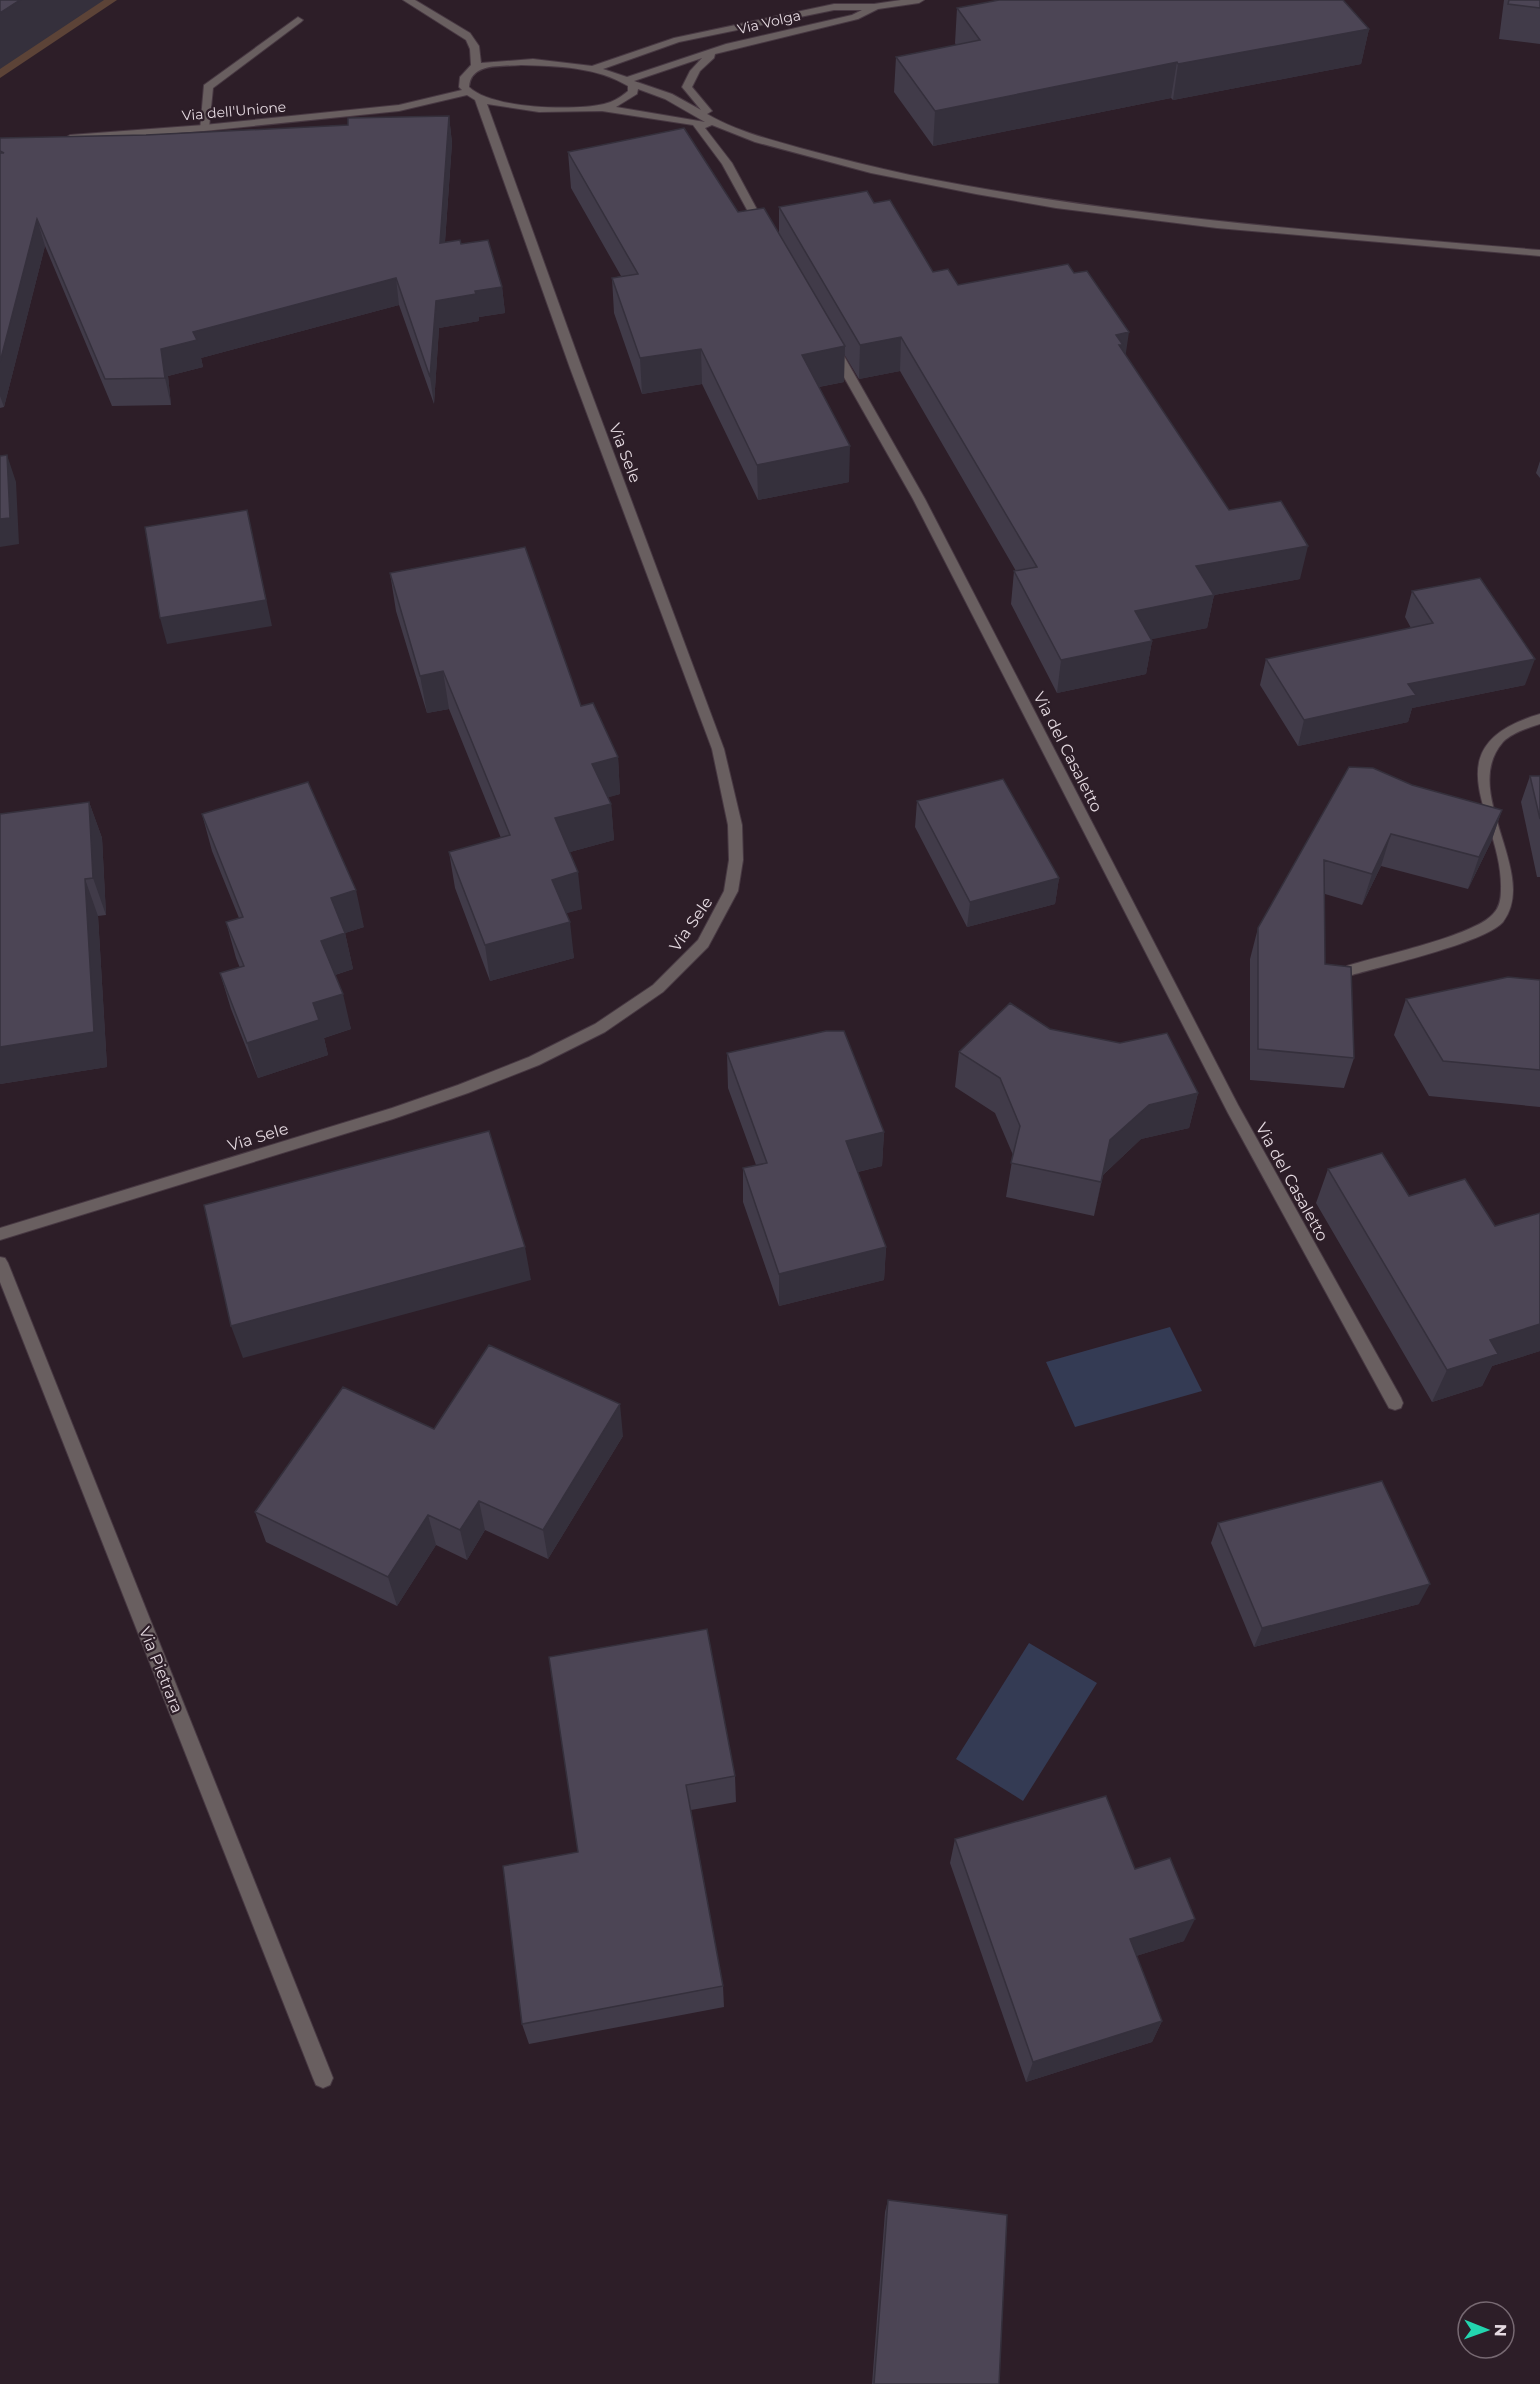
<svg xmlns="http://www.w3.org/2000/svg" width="1540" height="2384" viewBox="0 0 1540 2384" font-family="Montserrat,sans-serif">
<rect width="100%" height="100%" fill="#2d1e28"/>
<path fill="#5c4337" d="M0,0H117L0,78Z"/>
<path fill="#343b54" d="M1170,1327L1202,1391L1075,1427L1046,1362Z
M1029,1643L1097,1683L1023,1801L956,1759Z"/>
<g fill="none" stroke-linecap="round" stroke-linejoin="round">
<defs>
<path id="service" d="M298,17L303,20L301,22L213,88L209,128L200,130L204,85Z"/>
<path id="minor" d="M403,0H415L470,33L479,46L481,63L533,59L592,66L674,38L834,4H874L901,0H924L919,3L878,9L858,19L715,54L714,58L700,71L692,87L712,111L707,114C736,131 768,139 800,148C837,158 873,167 910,175C1118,217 1329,232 1540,250V256L1217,228L1056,208L976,194L871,173L755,142L712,125L705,128L732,163L767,228L762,231L757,228L722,164L693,125L602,111L539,112L487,104L582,368L724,749L742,825L743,860L738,891L708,947L663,992L605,1032L539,1065L468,1093L393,1119L0,1240V1228L392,1108L458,1085L529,1057L595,1024L653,985L698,940L724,891L729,860L728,825L712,749L570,368L475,100L467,95L399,111L204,131L70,141L65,138L70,135L204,125L399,105L462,90L459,87L460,77L471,65L470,49L466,40ZM834,10H862L852,15L726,44L627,77L603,69L679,42ZM702,58L690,71L682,87L701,110L672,94L634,81ZM521,65C557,66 597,67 628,86V91C621,97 613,102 604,104C574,111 492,109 469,87C471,62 502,67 521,65ZM638,89L665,99L705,122L616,107L637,94Z
M834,346L840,349L925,499L1238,1105L1401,1398L1403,1403L1401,1408L1395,1410L1389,1408L1228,1113L913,499L828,349Z
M1540,714V724C1528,728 1512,733 1503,742C1459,792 1540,873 1503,922C1484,943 1383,966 1352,975L1347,974L1345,970L1347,966C1378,956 1474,936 1493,914C1500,907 1501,898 1501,889C1503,817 1427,747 1540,714Z
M0,1257L5,1258L8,1263L333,2078L330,2085L323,2088L316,2085L313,2078L0,1282Z"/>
</defs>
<use href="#service" stroke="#473842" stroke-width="2"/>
<use href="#minor" stroke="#473842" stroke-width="2"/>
<use href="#service" fill="#695f60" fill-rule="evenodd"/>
<use href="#minor" fill="#695f60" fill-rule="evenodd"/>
</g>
<path fill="#413b49" d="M1504,0H1540V44L1499,39Z
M957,8L1369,29L1361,64L1173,100L1171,98L933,146L894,92L896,57L956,45L955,43Z
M449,116L452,143L445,242L461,244L502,287L505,313L479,317V321L439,328L434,404L399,305L201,358L203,367L168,376L171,405L112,406L45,246L4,407L0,408V138L146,135L348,125Z
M568,152L738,212L779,233V207L874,203L933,272L958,285L1125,355L1229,510L1300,579L1214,595L1207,628L1151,639L1152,641L1146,674L1057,693L1011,604L1014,571H1016L900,371L859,379L844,354V382L819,387L849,482L758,500L702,384L642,394L614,313L612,278L621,276L571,188Z
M1540,461V478L1536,473Z
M390,573L581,706L618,757L620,794L608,797L611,804L614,840L570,852L582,909L566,913L574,958L490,981L455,888L449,852L501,838L449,709L427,713L396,611Z
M1412,591L1525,685L1412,708L1408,722L1298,746L1260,685L1266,659L1411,628L1405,617Z
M1349,767L1502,810L1491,842L1468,889L1381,866L1362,905L1325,894V964L1354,1058L1344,1088L1250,1080V959L1258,928Z
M1530,776H1540V877H1537L1521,802Z
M917,801L1059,878L1055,904L967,927L915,827Z
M89,802L102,838L106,915L98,916L107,1067L0,1084Z
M202,814L364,927L345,933L353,969L335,975L351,1029L324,1038L328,1055L258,1078L231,1009L220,973L240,968L236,958L226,922L239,918L212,851Z
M1540,980V1107L1429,1096L1394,1035L1406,999Z
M1050,1029L1198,1093L1189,1128L1141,1139L1103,1175L1094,1216L1006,1197L1013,1155L995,1113L955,1087L959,1052Z
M727,1053L884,1132L882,1166L858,1172L886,1247L884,1280L779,1306L743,1202V1168L756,1165L728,1088Z
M1328,1169L1409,1196L1495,1226L1540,1213V1351L1492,1366L1482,1386L1432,1402L1316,1203Z
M434,1429L623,1436L548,1559L485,1530L467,1560L436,1545L397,1606L266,1542L255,1512Z
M1218,1523L1419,1604L1254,1647L1211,1543Z
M549,1657L735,1776L736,1802L691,1810L723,1986L724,2007L529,2044L522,2024L578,1852Z
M955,1839L1135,1869L1184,1941L1136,1956L1162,2021L1152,2042L1026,2082L950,1863Z
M888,2200L999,2384H872L885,2212Z"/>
<path fill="#35303c" d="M20,0H104L0,69V13Z
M1369,29L1361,64L1173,100L1178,64Z
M1177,62L1171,98L933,146L935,111Z
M449,116L452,143L443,269L440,243Z
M37,219L45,246L4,407L0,396V362Z
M396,278L399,305L201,358L203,367L168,376L171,405L165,378L161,349L193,332Z
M502,287L505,313L479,317V321L439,328L434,404L430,377L436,301L475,291Z
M1129,332L1124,366L1116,335Z
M901,337L900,371L859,379L860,345Z
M845,346L844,382L802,390V355Z
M701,349L702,384L642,394L640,358Z
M850,446L849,482L758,500L757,465Z
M7,455L16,482L19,544L0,547V519Z
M247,510L272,626L167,644L160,618Z
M1308,546L1300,579L1214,595L1207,628L1129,644L1135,611L1196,566Z
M1152,641L1146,674L1057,693L1061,660Z
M1535,659L1525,685L1412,708L1408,722L1298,746L1304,720L1408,684Z
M443,671L449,709L427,713L420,676Z
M618,757L620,794L596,801L592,764Z
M89,802L102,838L106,915L93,878Z
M611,804L614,840L559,855L555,818Z
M1502,810L1491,842L1468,889L1479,857Z
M1391,834L1381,866L1362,905L1372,874Z
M578,872L582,909L556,916L552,880Z
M1059,878L1055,904L967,927L970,902Z
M85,879L98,916L107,1067L0,1084V1047Z
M356,890L364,927L339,935L331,898Z
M570,922L574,958L490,981L485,945Z
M345,933L353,969L329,977L321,941Z
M343,994L351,1029L324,1038L328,1055L258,1078L247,1043L313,1003Z
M1198,1093L1189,1128L1141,1139L1103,1175L1094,1216L1110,1140L1149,1105Z
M884,1132L882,1166L844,1175L846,1141Z
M525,1247L531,1280L243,1358L231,1326Z
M886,1247L884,1280L779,1306V1274Z
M1540,1324V1351L1492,1366L1482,1386L1432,1402L1447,1370L1490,1340Z
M620,1404L623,1436L548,1559L543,1530Z
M479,1501L485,1530L467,1560L460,1530Z
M428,1515L436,1545L397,1606L388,1577Z
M1430,1584L1419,1604L1254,1647L1262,1628Z
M1195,1919L1184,1941L1120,1961L1130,1939Z
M1162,2021L1152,2042L1026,2082L1033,2062Z"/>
<path fill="#4c4555" stroke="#35303c" stroke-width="1.5" d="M0,0H20L0,13Z
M999,0H1343L1369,29L1178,64L1177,62L935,111L896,57L980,40L957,8Z
M1509,0H1540V8L1508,4Z
M449,116L440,243L460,240L461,244L488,240L502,287L475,291L476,294L436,301L430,377L396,278L193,332L197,340L161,349L165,378L105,379L37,219L0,362V153H4L0,151V138L146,135L348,125V118Z
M684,128L738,212L764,208L845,346L802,355L850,446L757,465L701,349L640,358L612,278L638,274L568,152Z
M867,191L874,203L890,200L933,272L948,269L958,285L1068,264L1074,273L1087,271L1129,332L1116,335L1123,345H1119L1229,510L1281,501L1308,546L1196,566L1214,595L1135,611L1152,641L1061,660L1014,571L1037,567L901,337L860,345L779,207Z
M7,455L10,518L0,519V456Z
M247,510L266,600L160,618L145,527Z
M525,547L581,706L593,703L618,757L592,764L611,804L555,818L578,872L552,880L570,922L485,945L449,852L510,835L443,671L420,676L390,573Z
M1480,578L1535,659L1408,684L1416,695L1304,720L1266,659L1433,623L1412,591Z
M1349,767L1373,768L1412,785L1502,810L1479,857L1391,834L1372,874L1324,860L1325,964L1351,967L1354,1058L1258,1049V928Z
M1530,776H1540V819Z
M1003,779L1059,878L970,902L917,801Z
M308,782L356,890L331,898L345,933L321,941L343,994L313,1003L319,1020L247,1043L220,973L244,966L226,922L243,917L202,814Z
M89,802L93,878L85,879L94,1032L0,1047V814Z
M1508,977L1540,980V1070L1443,1061L1406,999Z
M1010,1003L1050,1029L1120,1043L1167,1033L1198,1093L1149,1105L1110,1140L1101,1182L1011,1163L1020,1126L1000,1078L959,1052Z
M826,1031H844L884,1132L846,1141L886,1247L779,1274L743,1168L767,1163L727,1053Z
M489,1131L525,1247L231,1326L204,1205Z
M1382,1153L1409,1196L1465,1179L1495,1226L1540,1213V1324L1490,1340L1498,1354L1447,1370L1328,1169Z
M489,1345L620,1404L543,1530L479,1501L460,1530L428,1515L388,1577L255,1512L343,1387L434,1429Z
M1382,1481L1430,1584L1262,1628L1218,1523Z
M707,1629L735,1776L686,1785L723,1986L522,2024L503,1866L578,1852L549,1657Z
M1106,1796L1135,1869L1170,1858L1195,1919L1130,1939L1162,2021L1033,2062L955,1839Z
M888,2200L1007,2215L999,2384H874Z"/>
<g text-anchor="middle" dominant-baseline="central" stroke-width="4.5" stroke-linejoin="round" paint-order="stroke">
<g font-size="14" fill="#e5dae1" stroke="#2d1e28">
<text transform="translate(769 22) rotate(-13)">Via Volga</text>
<text transform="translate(234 111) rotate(-5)">Via dell'Unione</text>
</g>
<g font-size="16" fill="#e5dae1" stroke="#2d1e28">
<text transform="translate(625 453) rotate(69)">Via Sele</text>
<text transform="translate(1068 752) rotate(63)">Via del Casaletto</text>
<text transform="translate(691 924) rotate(-55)">Via Sele</text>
<text transform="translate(258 1137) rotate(-17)">Via Sele</text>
<text transform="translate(1292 1182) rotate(61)">Via del Casaletto</text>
<text transform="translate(161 1670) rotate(68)">Via Pietrara</text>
</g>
</g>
<g transform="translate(1486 2330) rotate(91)"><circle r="28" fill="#2d1e28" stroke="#776972" stroke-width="1.5"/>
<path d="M0-4.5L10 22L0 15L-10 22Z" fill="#23d5af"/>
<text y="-9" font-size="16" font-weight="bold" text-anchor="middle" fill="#e5dae1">N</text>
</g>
</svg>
